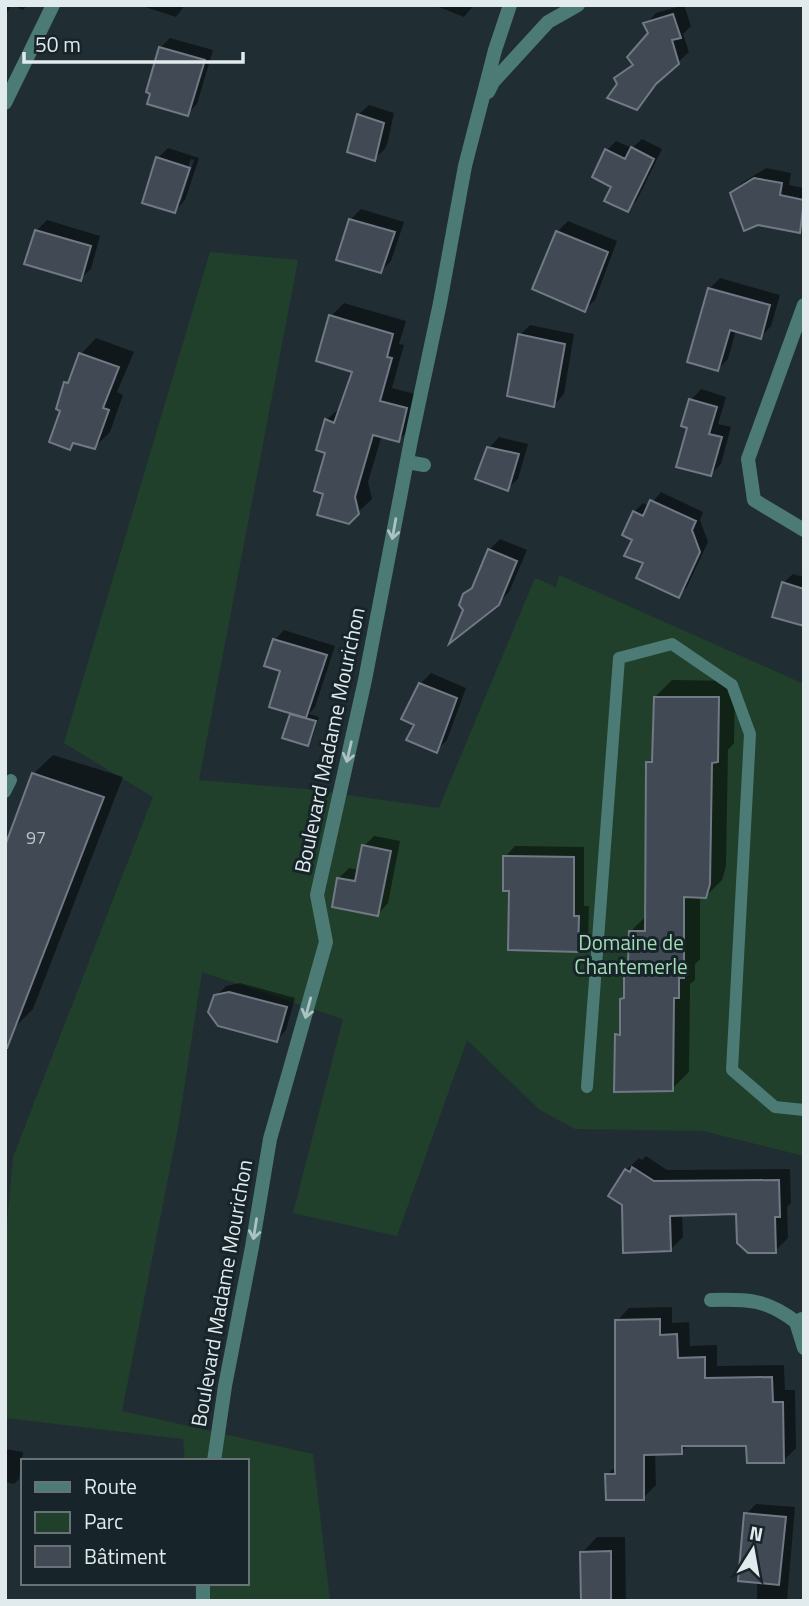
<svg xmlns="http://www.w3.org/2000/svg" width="809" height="1606" viewBox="0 0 809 1606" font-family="'Titillium Web',sans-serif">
<rect width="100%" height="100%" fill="#202e33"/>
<path fill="#20402b" d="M210,252L298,260L199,780L305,789L439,808L535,578L556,587L559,575L804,684V1156L703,1131L575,1129L540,1110L467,1040L397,1236L293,1213L343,1019L202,972L178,1128L122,1411L313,1454L330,1601H196L195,1583H247V1461H185L183,1439L5,1418V1246L13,1157L153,797L64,743Z"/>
<path fill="#0007" fill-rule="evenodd" d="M5,5H11L5,17Z
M13,5H27L23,10Z
M139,5H185L176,17Z
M434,5H474L464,17Z
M684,5L691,26L683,34L689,52L663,76L636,108L616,78L634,63L651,33L646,24L656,13Z
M170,38L213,50L197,104L187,114L148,91L161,47Z
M369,105L394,113L388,141L385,149L374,159L358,115Z
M642,139L662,149L637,200L628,210L613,186L607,150L616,141L632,148Z
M168,148L199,158L185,200L175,211L158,158ZM191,159L194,160L181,201H177Z
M766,168L791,173L789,185L804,188V227L799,231L732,193L742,183Z
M361,209L404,222L391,261L381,271L350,220Z
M47,220L100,236L91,269L80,279L36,231Z
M568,221L617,241L595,300L584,310L557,232Z
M720,278L780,295L771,326L761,337L736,330L728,359L718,369L709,289Z
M344,303L406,321L399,344L404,345L392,388L419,395L412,427L399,440L382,435L368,482L372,499L348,522L325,493L326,420L341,407L354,371L331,316Z
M530,325L574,334L564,394L554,405L520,335Z
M96,338L134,352L117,392L123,395L110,432L94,448L76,442L70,448L66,383L73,376L81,354Z
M701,389L726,397L718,424L731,427L721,464L710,475L690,427L691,400Z
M499,437L528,444L518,479L507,489L489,448Z
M661,492L703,512L700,520L708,542L687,587L679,596L645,562L634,539V512L643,503L649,506Z
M500,539L527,550L509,592L498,603L465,610V595L475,584L489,550Z
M793,574L804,577V624L783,583Z
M284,630L335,646L315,707L309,714L319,717L312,739L307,744L291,715L293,713L282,670L266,665L275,640Z
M431,673L466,688L447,740L436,751L417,724L420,684Z
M672,680L735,681L734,743L728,750L726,866L722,880L705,897L700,896V959L695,964V980L690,984L689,1072L672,1089L617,1035L621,1030L622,1000L626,996V965L630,961L631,931L647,915L648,763L654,756L655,697Z
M53,755L123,777L33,1009L14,1028L33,774Z
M374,836L400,841L388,903L378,914L339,878L349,868L359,870L364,846Z
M515,846L584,847V906H589L588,939L578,950L511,889L505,857Z
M240,983L295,998L286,1030L277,1040L216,996L226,986Z
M646,1156L667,1170L790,1169L791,1203L787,1207L788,1238L775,1251L738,1212L682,1214L683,1237L670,1250L626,1170L639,1158L642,1160Z
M672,1307V1323L689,1322L690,1346L717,1345V1366L784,1365L785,1390H795L796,1448L783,1461L748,1444H689L681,1452L655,1453L656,1485L643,1498L607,1475L617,1465V1321L629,1308Z
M5,1449L23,1452L19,1479L14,1484L5,1482Z
M756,1504L795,1507L787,1601H757V1581L746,1514Z
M597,1537H625L626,1601H577L582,1595V1553Z"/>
<path fill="#414954" stroke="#717985" stroke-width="2" d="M673,14L681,38L672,40L679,64L656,84L637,110L607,98L617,84L614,78L633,65L627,57L648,33L643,23Z
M159,47L205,60L188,116L147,104L150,94L146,92Z
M357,114L384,123L375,161L347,152Z
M631,147L654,159L628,212L604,201L611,187L592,177L605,149L625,159Z
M156,157L190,168L175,213L142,203Z
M754,178L782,183L780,195L804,200L800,233L758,225L744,231L730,193Z
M349,219L395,232L381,273L336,260Z
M35,230L91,246L81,281L24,264Z
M556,231L608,252L585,312L532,289Z
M708,288L770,305L761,339L730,330L718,371L687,362Z
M329,315L393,334L387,357L392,358L380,401L407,408L399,442L373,435L355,497L359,514L349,524L317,515L323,494L314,491L325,453L316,450L325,419L334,423L352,372L316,361Z
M518,334L565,344L554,407L507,396Z
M79,353L119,367L103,408L109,410L95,449L73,443L70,450L49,442L60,411L56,409L64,382L68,383Z
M689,399L717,407L709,434L722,437L711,476L676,467L687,428L681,426Z
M487,447L519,454L508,491L475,479Z
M650,500L696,521L692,530L700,552L679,598L636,578L643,563L624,556L632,540L622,535L633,511L643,516Z
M488,549L517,561L499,605L449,644L463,610L459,605L463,594L472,588Z
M782,582L804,589V626L772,617Z
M273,639L327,655L306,718L269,707L280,671L264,666Z
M419,683L457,698L437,753L406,740L414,725L401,719Z
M654,697H719L718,762L712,763L710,884L706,898L684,897V978H679V998H674L673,1091L614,1092L615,1034L620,1035V999L624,998V964H628L629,931H645L646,762H652Z
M290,714L316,721L308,746L282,738Z
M32,773L104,797L7,1048H5V846Z
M362,845L391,851L378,916L332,907L337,878L355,881Z
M503,856L574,857V916H579L578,952L508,950L509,891H503Z
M229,992L287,1007L277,1042L218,1026L208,1012L214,995Z
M632,1167L654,1181L779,1180L780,1217H775L776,1253H748L737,1243L736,1214L670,1216L671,1251L623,1253L622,1205L608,1196L625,1169L630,1172Z
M660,1319V1335L677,1334L678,1358L705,1357V1378L772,1377L773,1402H783L784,1463H747L746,1446H682V1454L644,1455V1500H606L605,1474H615V1320Z
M744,1513L786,1517L779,1585L738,1581Z
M611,1551V1601H581L580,1552Z"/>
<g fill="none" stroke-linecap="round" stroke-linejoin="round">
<path stroke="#4c7a75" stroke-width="12" d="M5,792L11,780
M587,1087L619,658L672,644L732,685L750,734L732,1070L775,1107L804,1110"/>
<path stroke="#4c7a75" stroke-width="14" d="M488,92L493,82L548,22L578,5
M804,305L748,459L754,500L804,530
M407,462L424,465
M711,1300C748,1299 766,1299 796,1322
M802,1319L796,1322L804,1348
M214,1461L225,1386L252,1247L270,1139L326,942L317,895L365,680L411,440L440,303L465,166L495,50L510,5
M203,1601V1583"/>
<path stroke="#4c7a75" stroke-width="14" d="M5,103L53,5"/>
</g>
<defs><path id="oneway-shaft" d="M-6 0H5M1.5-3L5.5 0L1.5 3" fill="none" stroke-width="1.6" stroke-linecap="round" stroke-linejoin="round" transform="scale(1.75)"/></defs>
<g stroke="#adc3c3">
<use href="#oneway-shaft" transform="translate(394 529) rotate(100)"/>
<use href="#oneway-shaft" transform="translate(349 752) rotate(103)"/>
<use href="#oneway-shaft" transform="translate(308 1008) rotate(105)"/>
<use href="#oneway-shaft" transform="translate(255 1229) rotate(99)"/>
</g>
<g text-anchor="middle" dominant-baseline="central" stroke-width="6" stroke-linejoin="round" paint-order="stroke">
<g font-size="18" fill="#b9c2c7">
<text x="36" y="837">97</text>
</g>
<g font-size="21" fill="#e1eaed" stroke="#172429">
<text transform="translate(329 740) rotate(-78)">Boulevard Madame Mourichon</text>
<text transform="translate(221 1293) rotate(-80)">Boulevard Madame Mourichon</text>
</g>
<g font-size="21" fill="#a2dcb2" stroke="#172429">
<text x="631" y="942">Domaine de<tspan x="631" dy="24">Chantemerle</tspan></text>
</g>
</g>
<rect width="809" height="1606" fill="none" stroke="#e1eaed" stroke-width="14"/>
<rect x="21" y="1459" width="228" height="126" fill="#172429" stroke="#687377" stroke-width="2"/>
<rect x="35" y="1482" width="35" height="10" fill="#4c7a75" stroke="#687377" stroke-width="2"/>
<text x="84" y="1494" font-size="21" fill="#e1eaed">Route</text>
<rect x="35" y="1512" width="35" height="21" fill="#20402b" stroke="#687377" stroke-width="2"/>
<text x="84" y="1529" font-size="21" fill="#e1eaed">Parc</text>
<rect x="35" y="1546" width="35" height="21" fill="#414954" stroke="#687377" stroke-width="2"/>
<text x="84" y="1564" font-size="21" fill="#e1eaed">Bâtiment</text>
<g transform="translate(753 1550) rotate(11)" stroke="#172429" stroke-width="5" paint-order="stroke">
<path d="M0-5L12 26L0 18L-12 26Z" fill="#e1eaed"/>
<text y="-10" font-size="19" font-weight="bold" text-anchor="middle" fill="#e1eaed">N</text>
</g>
<path d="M24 52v10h219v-10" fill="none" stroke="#e1eaed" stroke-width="3.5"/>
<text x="35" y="52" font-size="21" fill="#e1eaed" stroke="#172429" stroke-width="5" paint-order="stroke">50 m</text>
</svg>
